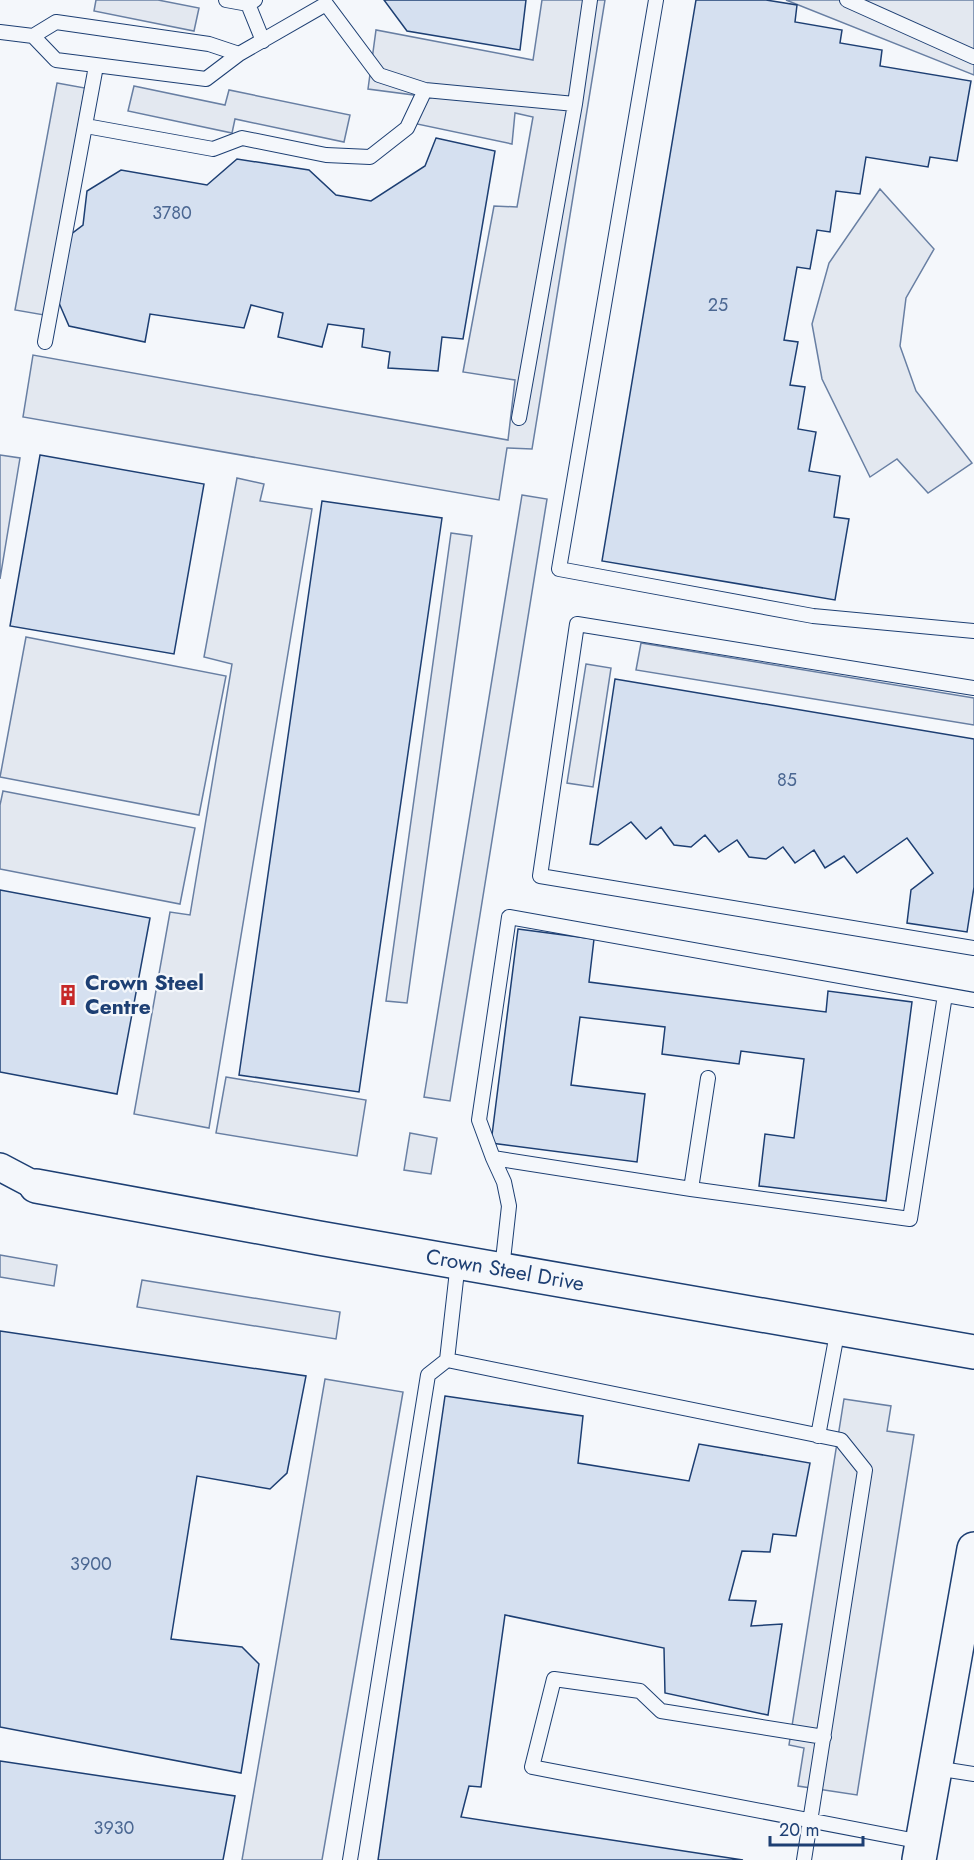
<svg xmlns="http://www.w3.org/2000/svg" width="974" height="1860" viewBox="0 0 974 1860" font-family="Jost,sans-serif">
<rect width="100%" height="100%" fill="#f4f7fb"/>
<path fill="#e3e8f0" stroke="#687fa3" stroke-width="1.5" d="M96,0H158L199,8L194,31L94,11Z
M542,0H605L532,449L507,448L499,500L23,417L33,355L508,440L515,380L463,372L494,206L517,207L533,117L515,113L512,144L417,124L421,96L368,89L376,30L533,60Z
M786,0H974V75Z
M57,83L85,88L44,315L15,310Z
M134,86L225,105L229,90L350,115L344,142L235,119L232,133L128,111Z
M880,189L934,249L906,298L900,346L916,391L972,463L928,493L897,459L870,477L822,379L812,324L829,263Z
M0,455L20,458L0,579Z
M237,478L264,484L260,501L312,509L209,1128L134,1114L170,912L190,915L232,664L204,657Z
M522,495L547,499L450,1101L424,1097Z
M451,533L472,536L407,1003L386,1001Z
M26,637L226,676L199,815L0,777Z
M641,643L974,698V725L636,670Z
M586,664L611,668L593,787L567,783Z
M3,791L195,828L180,904L0,869V805Z
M226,1077L366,1100L357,1156L216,1133Z
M410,1133L437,1138L431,1174L404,1170Z
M0,1255L57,1265L54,1286L0,1277Z
M142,1280L340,1312L336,1339L137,1307Z
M325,1379L403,1392L322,1860H242Z
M844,1399L891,1406L887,1431L914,1435L857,1795L798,1786L804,1748L789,1745Z"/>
<path fill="#d5e0f0" stroke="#1d3f73" stroke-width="1.5" d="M384,0H526L520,50L407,31Z
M696,0H766L797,5L795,22L842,30L840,43L882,50L880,66L971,81L957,161L930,157L928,167L866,157L860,194L836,191L830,232L817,230L810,269L797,267L784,340L798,342L790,385L805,387L798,429L816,432L809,471L840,476L834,517L849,519L835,600L602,561Z
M436,138L495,151L463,339L442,337L438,371L388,368L390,352L362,347L364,329L328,324L322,347L278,337L283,313L251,305L244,328L150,314L145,342L69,326L59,303L70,235L83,225L87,191L121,170L207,185L237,159L309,170L336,195L371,201L425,166Z
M40,455L204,484L174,654L10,626Z
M322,501L442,518L359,1092L239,1075Z
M615,679L974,739V887L967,932L907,923L911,890L933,873L907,838L857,873L844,856L825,868L814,850L795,863L783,847L766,859L749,857L737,840L719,852L705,835L691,847L674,845L661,827L646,839L631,822L598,845L590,844Z
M0,890L150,918L117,1094L0,1072Z
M518,929L594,939L589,982L826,1012L828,991L912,1002L886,1201L759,1186L765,1134L794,1138L804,1059L741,1051L739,1064L662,1054L665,1027L580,1017L571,1085L645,1094L637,1162L491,1143Z
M0,1331L306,1376L287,1473L270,1489L197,1476L171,1639L242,1647L259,1664L241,1773L0,1727Z
M445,1396L583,1416L578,1463L689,1481L699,1444L810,1463L796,1536L773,1534L770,1552L742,1551L729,1600L756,1601L751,1626L782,1624L768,1715L665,1693L664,1648L505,1615L481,1787L469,1786L461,1817L743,1860H378Z
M0,1761L235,1796L223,1860H0Z"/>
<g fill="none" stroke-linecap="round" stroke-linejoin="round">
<defs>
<path id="service" d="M226,0L248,4L255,0
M656,0L559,569L813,616L974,631
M847,0L974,57
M248,4L263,41
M0,32L33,36L56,60L206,79L239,54L326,4L379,75L425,90L575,104
M33,36L56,22L209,44L239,54
M86,126L213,149L242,138L326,155L370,157L407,128L425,90
M45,342L96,66
M519,418L575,104L590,0
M974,688L577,624L540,876L974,948
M493,1158L691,1189L910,1219L945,995
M691,1189L708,1078
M458,1262L447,1360L841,1440L865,1470L804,1860
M502,1269L509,1206L504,1182L493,1158L479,1120L509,917L974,1000
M818,1436L838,1328
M824,1737L661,1711L640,1691L554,1679L532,1767L922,1842
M935,1768L974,1774
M350,1860L428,1375L447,1360"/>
<path id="minor" d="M0,1167L36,1186"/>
<path id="tertiary" d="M36,1186L319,1238L974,1352
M919,1860L974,1549"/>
</defs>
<use href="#service" stroke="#1d3f73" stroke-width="16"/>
<use href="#minor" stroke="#1d3f73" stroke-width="30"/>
<use href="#tertiary" stroke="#1d3f73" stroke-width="36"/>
<use href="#service" stroke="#f4f7fb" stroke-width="14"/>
<use href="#minor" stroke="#f4f7fb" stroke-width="27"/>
<use href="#tertiary" stroke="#f4f7fb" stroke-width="33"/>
</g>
<defs>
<symbol id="building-bare" viewBox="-9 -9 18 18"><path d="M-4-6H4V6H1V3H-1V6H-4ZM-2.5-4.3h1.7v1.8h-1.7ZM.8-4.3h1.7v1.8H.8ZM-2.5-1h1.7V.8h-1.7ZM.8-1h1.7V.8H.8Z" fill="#c62828" stroke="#f4f7fb" stroke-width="2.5" paint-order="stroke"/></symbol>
</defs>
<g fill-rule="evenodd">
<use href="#building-bare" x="53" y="980" width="30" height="30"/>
</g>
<g text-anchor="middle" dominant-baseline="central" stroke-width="4.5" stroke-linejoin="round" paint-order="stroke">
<g font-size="18" fill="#4b6792">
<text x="172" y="213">3780</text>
<text x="718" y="305">25</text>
<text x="787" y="780">85</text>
<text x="91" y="1564">3900</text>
<text x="114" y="1828">3930</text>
</g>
<g font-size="21" font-weight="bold" fill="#1d3f73" stroke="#f4f7fb" text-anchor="start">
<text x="85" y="983">Crown Steel<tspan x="85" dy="24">Centre</tspan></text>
</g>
<g font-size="21" fill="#1d3f73" stroke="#f4f7fb">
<text transform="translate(505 1270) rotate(10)">Crown Steel Drive</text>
</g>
</g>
<path d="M770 1836v9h93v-9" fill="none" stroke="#1d3f73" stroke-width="3"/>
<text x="779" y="1836" font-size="18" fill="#1d3f73" stroke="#f4f7fb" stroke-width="4.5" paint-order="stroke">20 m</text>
</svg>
